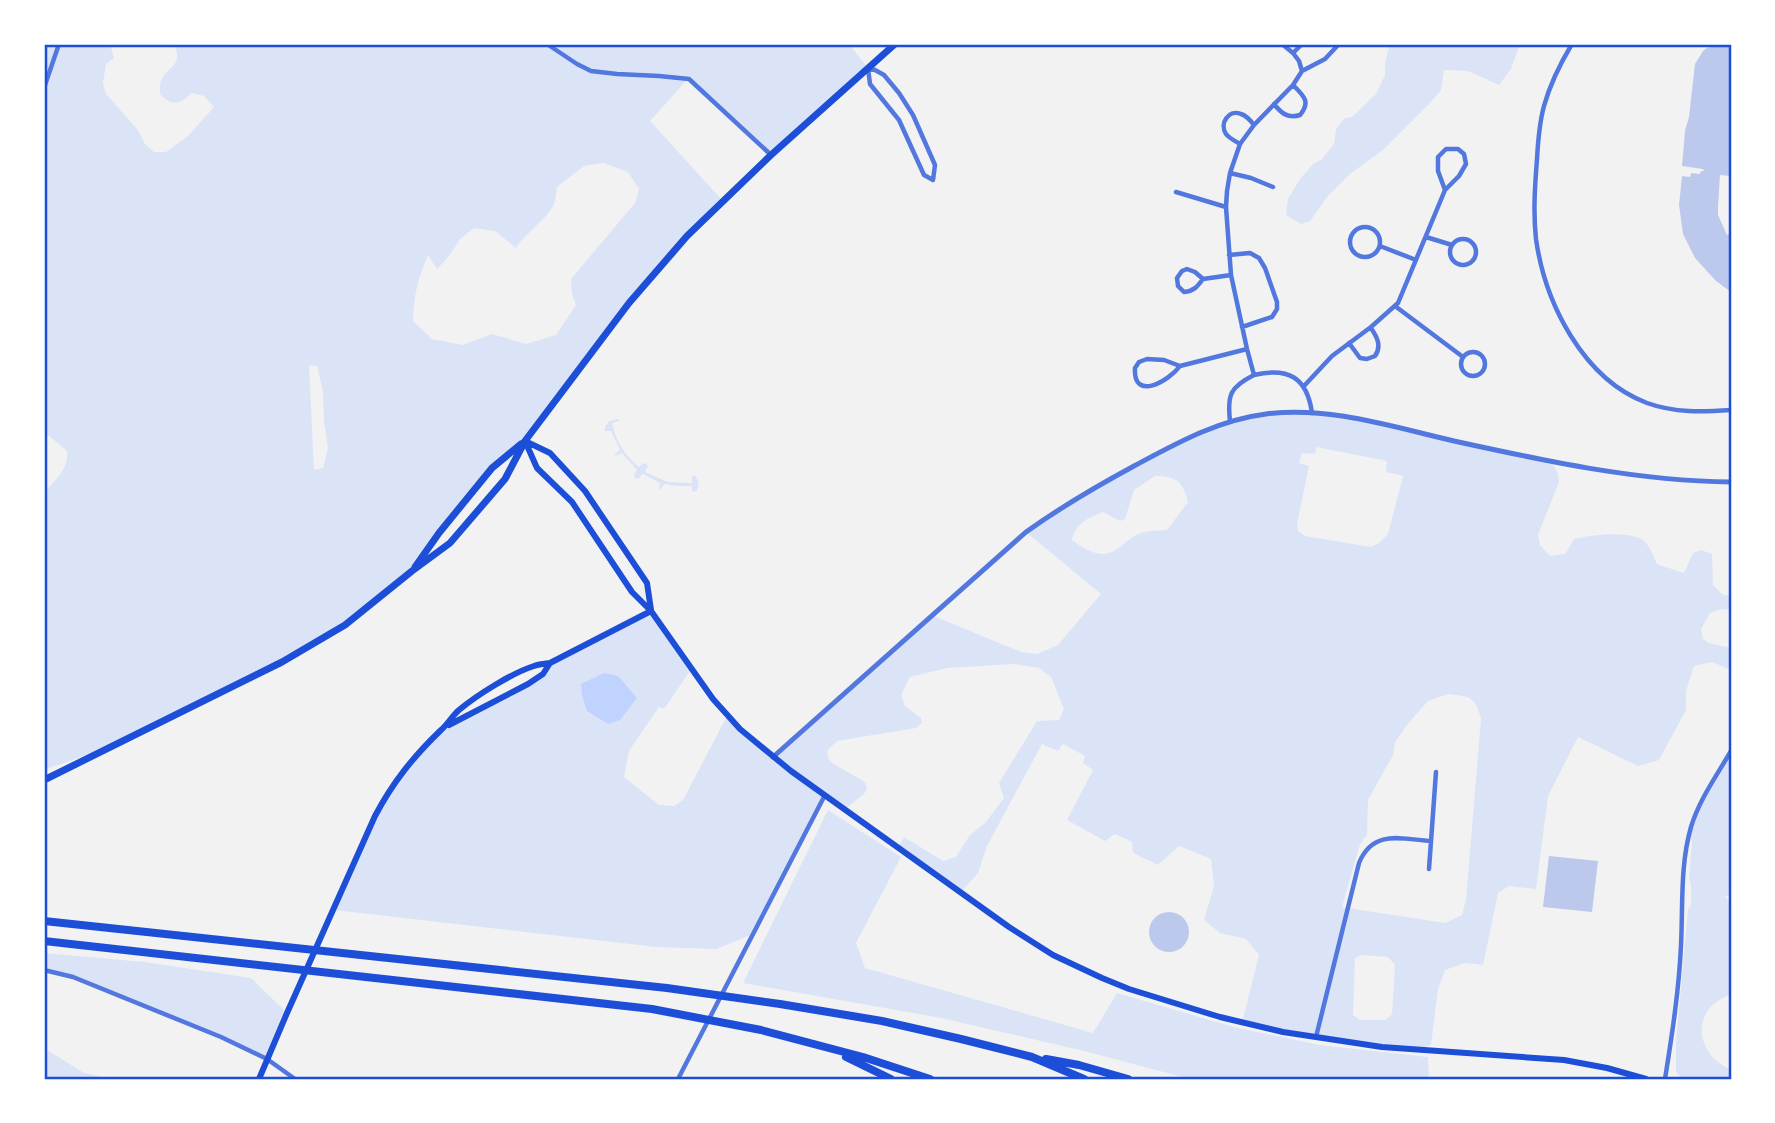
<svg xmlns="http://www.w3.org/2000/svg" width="1775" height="1123" viewBox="0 0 1775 1123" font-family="Arial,sans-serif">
<rect width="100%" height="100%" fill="#f2f2f2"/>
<path fill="#dbe4f7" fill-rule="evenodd" d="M44,44H110L114,58L106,64L103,83L106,94L138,130L145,144L154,152H166L188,136L214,107L204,96L192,93C180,104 172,107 160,94C160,90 159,85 161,81C167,65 184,68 174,44H849L868,68L771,155L688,79L650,121L723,201L629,303L525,441L492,468L412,571L320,641L118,744L44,770V493C55,480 69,470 67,451L48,435L44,434ZM604,163L628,172L639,189L635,203L571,279L572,294L576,305L556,335L526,344L492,334L463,345L432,339L413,321C414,294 418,279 428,255L437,269L449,256L460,239L474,228L495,231L516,248C526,232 547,220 554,204C556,199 556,192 557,187L584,166ZM309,365L317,366L323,392L324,421L328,448L323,468L314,470Z
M1390,44H1520L1511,69L1499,85L1468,71L1444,70L1441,90L1429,104L1383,150L1350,174L1328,196L1310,221L1301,224L1286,215L1288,199L1300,179L1313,164L1322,159L1334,144L1336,129L1345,118L1352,117L1376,94L1385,75V62Z
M1268,413L1331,414L1550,461L1558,473L1559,482L1538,535L1540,545L1550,556L1565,554L1574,539C1589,535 1635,529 1646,543C1651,549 1654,558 1657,564L1684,573L1693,553L1701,550L1712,554L1713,585L1722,594L1731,596V610L1722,609L1710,613L1701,629L1703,639L1709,643L1731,648V670L1712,662L1694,666L1686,691V710L1659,760L1638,766L1578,737L1548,796L1536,889L1509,886L1498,893L1483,965L1465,963L1445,970L1438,989L1431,1045L1417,1050L1242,1023L1259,955L1246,939L1220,933L1204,920L1214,886L1211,859L1179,846L1158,865L1133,853L1132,842L1115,834L1105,841L1067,820L1093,770L1083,763L1085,756L1063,744L1058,751L1042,744L987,846L978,873L961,892L898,847L904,837L943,861L956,857L970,835L986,822L1004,798L999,783L1037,721L1059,720L1064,709L1051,677L1039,668L1015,664L947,668L910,677L901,695L905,706L921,718L922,723L916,728L837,741L827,751L828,758L832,763L865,782L867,788L864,794L845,809L825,795L753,934L716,949L656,947L334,910L392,786L444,727L543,674L550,663L651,611L692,668L664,709L659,707L629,751L624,777L659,805L674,806L683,800L727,716L773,757L934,616L1021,652L1037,654L1058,645L1101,594L1026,532L1071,501L1208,428ZM1316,447L1387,461L1386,472L1403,476L1388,534L1379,543L1371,547L1305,536L1298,531L1297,524L1309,466L1299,463L1302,453L1315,454ZM1155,476C1177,476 1183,482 1188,502L1167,530C1155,531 1143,530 1133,537C1126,541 1121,547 1114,551C1100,559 1084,549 1072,540C1075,524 1089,517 1103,512L1120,521L1125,519L1134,490ZM1448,694C1470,697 1474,695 1481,718L1466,899L1462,915L1445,923L1342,907L1360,844L1367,835L1368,800L1393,755L1395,742L1407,725L1428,701ZM1362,955L1388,957L1395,965L1392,1014L1386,1020H1360L1353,1015L1355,958Z
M619,419V421L612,423C616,441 625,456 639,467L642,464L646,463L648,466L645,472L668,482L692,483V476H695L699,482L697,491L693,492L691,486H676L664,484L660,490L659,488L660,483L643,474L638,479L635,478L634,474L637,470L622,453L615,456V454L620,450L611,431H605V427L609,421Z
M1731,751V895L1725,896L1731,905V994C1723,998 1714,1002 1708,1010C1693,1032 1707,1061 1731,1069V1079H1682L1676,1072V1042L1688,909L1691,905V885L1689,878L1692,841L1689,835L1697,810Z
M828,810L901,857L856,943L865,968L1093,1033L1117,993L1234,1027L1320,1045L1428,1057L1429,1079H1190L1084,1051L941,1018L743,983Z
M44,953L145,962L251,978L287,1013L267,1059L244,1047L73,977L44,970Z
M44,1048L84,1073L112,1079H44Z"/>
<path fill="#bfd3fe" d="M604,673L618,676L637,698L620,720L608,724L587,711L582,695L581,684Z"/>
<path fill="#bdc9ec" d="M1720,44H1731V176L1720,175L1718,207V215L1727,235L1731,233V292L1716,281L1695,258L1683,234L1679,205L1682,176L1690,177L1691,173L1700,174L1701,171H1704L1703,169L1682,166L1685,131L1689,117L1695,64L1703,51L1707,48L1719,45Z
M1549,856L1598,861L1592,912L1543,907Z
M1149 932a20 20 0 1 1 40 0a20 20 0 1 1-40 0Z"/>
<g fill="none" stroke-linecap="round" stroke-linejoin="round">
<path stroke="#5277de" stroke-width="4.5" d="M547,44L577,64L591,71L617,74L659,76L689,79L770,154
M1282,44L1293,53
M1302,44L1293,53L1299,61L1302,71
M1572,44C1560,64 1550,84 1544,106C1539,124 1538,141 1537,159C1535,185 1533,212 1536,239C1545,303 1583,379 1647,403C1675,413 1702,412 1731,410
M868,68L875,70L884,75L899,93L913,115L935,165L933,180L924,175L899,120L870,84Z
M44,88L59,44
M1274,104C1281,113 1288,119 1300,115C1311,102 1304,96 1293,85
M1240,144C1235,141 1229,138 1226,134C1219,123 1229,109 1241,114C1247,116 1251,121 1254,125
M1230,173L1251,178L1273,187
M1176,192L1226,207
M1350 242a15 15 0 1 1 30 0a15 15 0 1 1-30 0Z
M1426,237L1452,245
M1450 252a13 13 0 1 1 26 0a13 13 0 1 1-26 0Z
M1380,246L1416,260
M1229,255L1250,253L1259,258L1265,268L1277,302V309L1272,317L1242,327
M1187,269L1195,272L1203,279C1197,287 1194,291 1184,292L1178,286L1177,278L1182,271Z
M1203,279L1231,275
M1395,306L1463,357
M1349,343L1360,358L1367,359L1375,356C1382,346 1377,337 1371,328
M1461 364a12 12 0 1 1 24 0a12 12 0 1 1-24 0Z
M1147,359L1164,360L1180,366C1169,381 1133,402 1135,368L1139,362Z
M1180,366L1247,349
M1254,375C1288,367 1307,377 1312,413
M1304,386L1332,356L1371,327L1398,303L1445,190L1459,176L1466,164L1464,154L1458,149H1446L1438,157V171L1445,190
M1230,421C1227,395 1230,387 1254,375L1247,349L1231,275L1226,207L1227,191L1230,173L1240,144L1254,125L1293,85L1302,71L1325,59L1339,44
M1429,869L1436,772
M44,970L73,977L221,1037L267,1059L295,1079
M1316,1037L1359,863C1373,829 1401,839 1431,841
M678,1079L825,795
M1665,1079C1672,1035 1679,990 1681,945C1683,906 1680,865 1691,827C1699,800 1717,775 1731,751"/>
<path stroke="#5277de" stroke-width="5" d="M773,757L1026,532C1061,507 1097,486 1134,466C1177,443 1218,420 1266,414C1329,406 1393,427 1454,441C1545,461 1637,481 1731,482"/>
<path stroke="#1d4ed8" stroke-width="6" d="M525,441L537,468L572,502L632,592L651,611L713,699L740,729L791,771L1009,927L1053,955L1102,978L1129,989L1220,1017L1283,1032L1382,1047L1564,1060L1607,1068L1646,1079
M525,441L550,453L585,491L647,583L651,610
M449,725L528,684L543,674L550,663
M259,1079L287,1013L375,816C393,782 413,757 441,730C448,724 452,716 459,710C477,695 512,673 534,666C539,664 545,664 550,663L651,611"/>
<path stroke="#1d4ed8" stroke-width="7" d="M415,567L439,533L492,468L521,444
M44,780L282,662L345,625L412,571L450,543L505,479L525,441L629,303L687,236L771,155L895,44"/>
<path stroke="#1d4ed8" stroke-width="8" d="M44,921L667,988L780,1004L882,1021L961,1039L1032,1057L1084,1079
M44,941L652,1009L761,1030L863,1057L930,1079
M846,1057L891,1079
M1046,1059L1079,1065L1128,1079"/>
</g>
<rect width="1775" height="1123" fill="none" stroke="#ffffff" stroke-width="91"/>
<rect x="46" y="46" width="1684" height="1032" fill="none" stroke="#1d4ed8" stroke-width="2.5"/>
</svg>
